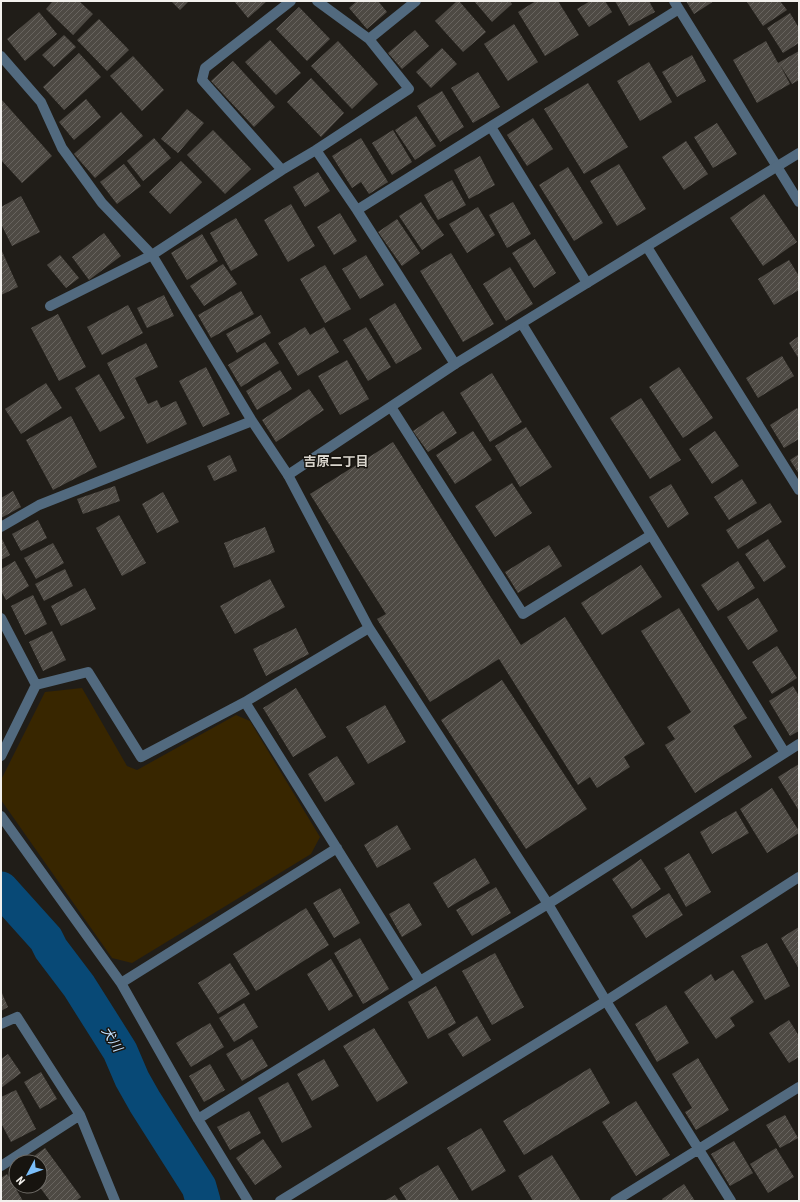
<svg xmlns="http://www.w3.org/2000/svg" width="800" height="1202" viewBox="0 0 800 1202" font-family="'Roboto Condensed','Noto Sans JP',sans-serif">
<defs>
<pattern id="building-hatch" width="6" height="6" patternUnits="userSpaceOnUse"><rect width="6" height="6" fill="#4e4a44"/><path d="M-1 1l2-2M0 6l6-6M5 7l2-2" fill="none" stroke="#68645f"/></pattern>
</defs>
<rect width="100%" height="100%" fill="#201d18"/>
<path fill="#382600" d="M82,688L127,766L137,770L236,715L250,721L320,837L311,854L132,963L112,958L1,800V780L45,692Z"/>
<g fill="none" stroke-linecap="round" stroke-linejoin="round">
<path stroke="#084976" stroke-width="35" d="M1,889L46,939L51,949L79,986L120,1051L132,1079L145,1102L199,1187L203,1201"/>
</g>
<path fill="url(#building-hatch)" d="M53,1H79L93,14L73,35L46,9Z
M171,1H189L180,10Z
M234,1H267L248,18Z
M357,1H378L387,12L367,29L349,8Z
M457,1H459L486,32L463,52L435,21Z
M474,1H510L512,4L492,22Z
M536,1H558L579,35L545,56L518,12Z
M590,1H605L612,12L589,27L577,9Z
M615,1H649L655,12L629,26Z
M686,1H714L694,14Z
M748,1H780L787,10L763,26L747,2Z
M299,7L330,39L307,61L276,29Z
M39,12L57,34L25,61L7,39Z
M790,13L799,28V43L783,53L767,28Z
M99,19L129,50L107,71L77,40Z
M514,24L538,62L508,81L484,44Z
M415,30L429,46L402,69L388,53Z
M64,35L76,47L54,67L42,55Z
M270,40L301,73L276,95L245,62Z
M338,41L378,84L352,109L311,66Z
M766,41L778,63L799,51V80L792,84L780,65L790,84L757,103L733,60Z
M442,48L457,64L431,88L416,72Z
M79,53L101,77L64,110L43,87Z
M692,55L706,81L677,97L662,72Z
M133,56L164,90L142,111L110,76Z
M233,61L275,107L254,127L211,81Z
M649,62L672,102L640,121L617,81Z
M478,72L500,107L473,123L451,88Z
M311,78L344,113L321,137L287,102Z
M588,83L628,147L584,174L544,109Z
M442,91L464,127L440,142L417,106Z
M1,99L52,156L22,183L1,160Z
M86,99L101,117L74,140L59,122Z
M187,109L204,123L178,153L161,139Z
M121,112L143,136L95,178L74,154Z
M416,116L436,146L415,160L395,130Z
M533,118L553,149L527,166L507,135Z
M717,123L737,154L713,168L694,137Z
M213,130L251,169L225,194L187,155Z
M393,130L412,162L392,175L372,143Z
M154,138L171,158L143,181L127,161Z
M361,138L388,182L369,194L361,182L352,188L332,156Z
M686,141L708,174L684,190L662,157Z
M480,156L495,185L469,199L454,170Z
M181,161L202,182L170,214L149,192Z
M124,164L141,186L117,204L100,182Z
M619,164L646,209L617,226L590,181Z
M568,167L603,223L574,241L539,185Z
M318,172L330,191L305,207L293,187Z
M452,180L466,205L438,220L424,195Z
M764,194L797,242L763,266L730,218Z
M21,196L40,232L12,246L1,224V207Z
M421,202L444,235L422,250L399,216Z
M513,202L531,234L507,248L489,215Z
M291,204L315,246L288,262L264,220Z
M478,207L495,235L467,253L449,224Z
M340,213L357,241L334,255L317,227Z
M236,218L258,255L231,271L210,233Z
M397,219L420,253L402,266L378,232Z
M104,233L121,256L89,280L72,257Z
M202,234L218,261L187,280L171,253Z
M535,239L556,273L534,288L512,253Z
M1,249L18,287L1,295Z
M451,253L494,324L463,342L420,271Z
M60,255L79,278L66,288L47,265Z
M366,255L384,285L360,299L342,269Z
M789,260L799,276V290L774,305L758,279Z
M223,264L237,284L204,306L190,286Z
M325,265L351,309L325,323L300,279Z
M510,267L533,304L506,321L483,284Z
M241,291L254,314L211,338L198,315Z
M164,295L174,316L147,328L137,308Z
M395,303L422,349L396,364L369,319Z
M128,305L143,333L102,355L87,327Z
M58,314L86,367L59,381L31,328Z
M261,315L271,333L237,353L226,334Z
M305,327L310,335L324,327L339,352L298,376L278,343Z
M366,327L391,367L368,381L343,340Z
M799,336V359L789,343Z
M265,342L279,363L241,387L228,365Z
M146,343L158,367L135,378L148,404L157,400L161,408L176,401L187,424L147,444L107,363Z
M782,356L794,376L758,398L746,378Z
M347,360L369,399L340,415L318,376Z
M206,367L230,414L203,427L179,381Z
M679,367L713,418L683,438L649,387Z
M280,370L292,389L257,410L246,391Z
M492,373L522,422L490,442L460,393Z
M99,374L125,418L100,432L75,388Z
M46,383L62,408L21,434L5,409Z
M309,389L324,410L276,442L262,420Z
M641,398L681,460L650,479L610,418Z
M797,408L799,411V439L784,448L770,425Z
M443,411L457,433L428,452L413,431Z
M71,416L97,467L53,490L26,440Z
M526,427L552,467L520,487L495,446Z
M473,431L492,460L455,484L436,455Z
M715,431L739,466L712,484L689,449Z
M393,442L521,645L565,617L645,744L624,757L630,767L597,788L590,777L578,785L499,659L430,702L377,619L386,614L310,494Z
M799,454V474L790,460Z
M230,455L237,471L214,481L207,466Z
M742,479L757,503L729,520L714,497Z
M512,483L532,513L495,537L475,506Z
M671,484L689,514L668,528L649,497Z
M115,486L120,501L83,514L77,499Z
M13,491L21,507L1,518V498Z
M163,492L179,522L157,533L142,504Z
M770,503L782,522L738,549L726,530Z
M119,515L146,563L122,576L96,528Z
M38,520L47,538L21,551L12,534Z
M265,527L275,552L234,568L224,543Z
M1,537L10,555L1,560Z
M768,539L786,567L764,582L745,554Z
M53,543L64,563L36,579L24,558Z
M549,545L562,566L518,593L505,572Z
M15,561L29,586L6,600L1,591V569Z
M738,561L755,588L718,611L701,585Z
M641,565L662,597L602,635L581,603Z
M65,569L73,586L44,601L35,584Z
M270,579L285,607L235,634L220,606Z
M85,588L96,609L61,626L51,606Z
M33,595L47,624L25,635L11,606Z
M758,598L778,631L748,650L727,617Z
M679,608L747,718L733,726L752,757L695,793L665,745L675,739L667,727L691,712L641,631Z
M296,628L309,654L266,676L253,649Z
M52,631L66,660L43,671L29,642Z
M777,646L797,678L772,694L752,662Z
M502,680L587,809L526,849L441,720Z
M793,686L799,696V731L790,736L769,701Z
M296,688L326,737L293,757L263,708Z
M385,705L406,742L368,764L346,727Z
M337,756L355,784L325,802L308,774Z
M799,764V811L778,777Z
M772,788L799,831V833L767,853L740,809Z
M736,811L749,833L712,854L700,832Z
M397,825L411,849L377,868L364,845Z
M689,853L711,892L686,907L664,868Z
M475,858L490,883L448,908L433,883Z
M641,859L661,889L632,909L612,879Z
M496,887L511,913L472,936L456,910Z
M340,888L360,923L334,938L313,903Z
M669,893L683,915L646,938L632,916Z
M409,903L422,925L402,937L389,914Z
M306,908L329,945L256,991L233,954Z
M799,927V969L781,938Z
M360,938L389,989L363,1004L334,953Z
M767,943L790,986L765,1000L741,956Z
M495,953L524,1007L492,1025L462,971Z
M331,959L353,996L329,1011L307,974Z
M230,963L250,994L218,1014L198,983Z
M733,970L754,1002L730,1018L735,1026L716,1039L684,992L711,974L715,981Z
M436,986L456,1023L428,1039L408,1002Z
M1,991L8,1007L1,1011Z
M244,1003L258,1027L234,1042L219,1018Z
M666,1005L689,1043L657,1062L635,1024Z
M477,1016L491,1040L463,1057L448,1034Z
M789,1020L799,1036V1057L789,1063L769,1033Z
M210,1023L224,1047L191,1067L176,1043Z
M374,1028L408,1083L377,1102L343,1046Z
M252,1039L268,1066L242,1081L226,1054Z
M8,1054L21,1073L1,1088V1059Z
M698,1058L729,1110L696,1130L685,1112L692,1108L672,1074Z
M324,1059L339,1086L312,1101L297,1074Z
M210,1064L225,1090L204,1102L189,1076Z
M590,1068L610,1103L524,1155L503,1121Z
M41,1072L57,1099L40,1109L24,1082Z
M288,1082L312,1127L282,1143L258,1098Z
M16,1090L36,1129L11,1142L1,1123V1097Z
M636,1101L670,1155L636,1176L602,1122Z
M249,1111L261,1133L230,1150L217,1127Z
M785,1115L798,1138L780,1148L766,1125Z
M481,1128L506,1171L472,1191L447,1148Z
M263,1139L282,1167L255,1185L236,1158Z
M734,1141L753,1173L730,1186L711,1154Z
M45,1148L81,1197L76,1201H50L39,1186H40V1162H26Z
M776,1148L794,1177L768,1193L750,1164Z
M552,1155L581,1201H533L518,1176Z
M438,1165L459,1200L407,1201L399,1188Z
M7,1174L23,1201H1V1178Z
M684,1184L695,1201H663L662,1199Z
M395,1195L399,1201H384Z"/>
<g fill="none" stroke-linecap="round" stroke-linejoin="round">
<path stroke="#526a7f" stroke-width="10" d="M674,1L799,202
M369,39L416,1
M1,56L41,102L62,148L102,203L152,255L252,421L288,475L369,628L548,904L606,1001L731,1201
M491,127L587,283
M316,150L357,210L455,364
M282,170L202,80L205,68L291,1
M357,210L679,9
M647,247L799,490
M50,306L152,255L282,170L316,150L409,89L369,39L317,1
M522,324L785,753
M391,407L523,614L651,535
M1,527L39,505L252,421
M1,618L36,685L1,756
M36,685L88,672L141,757L245,702L369,628
M245,702L420,981
M1,816L121,983L198,1119L248,1201
M121,983L337,848
M1,1024L17,1017L80,1115
M198,1119L420,981L548,904L799,744
M1,1166L80,1115L115,1201
M615,1201L799,1087"/>
<path stroke="#526a7f" stroke-width="10" d="M288,475L455,364L799,153"/>
<path stroke="#526a7f" stroke-width="10" d="M280,1201L606,1001L799,877"/>
</g>
<g text-anchor="middle" dominant-baseline="central" stroke-width="3" stroke-linejoin="round" paint-order="stroke">
<g font-size="13" font-weight="bold" fill="#dad6ce" stroke="#17140f">
<text x="336" y="461">吉原二丁目</text>
</g>
<g font-size="13" font-style="italic" fill="#c4e2ff" stroke="#17140f">
<text transform="translate(112 1039) rotate(58)">犬川</text>
</g>
</g>
<rect width="800" height="1202" fill="none" stroke="#f2f0ec" stroke-width="4"/>
<g transform="translate(28 1174) rotate(229)"><circle r="19" fill="#17140f" stroke="#6f6c67"/>
<path d="M0-3L7 15L0 10L-7 15Z" fill="#7bbef8"/>
<text y="-6" font-size="11" font-weight="bold" text-anchor="middle" fill="#f2f0ec">N</text>
</g>
</svg>
